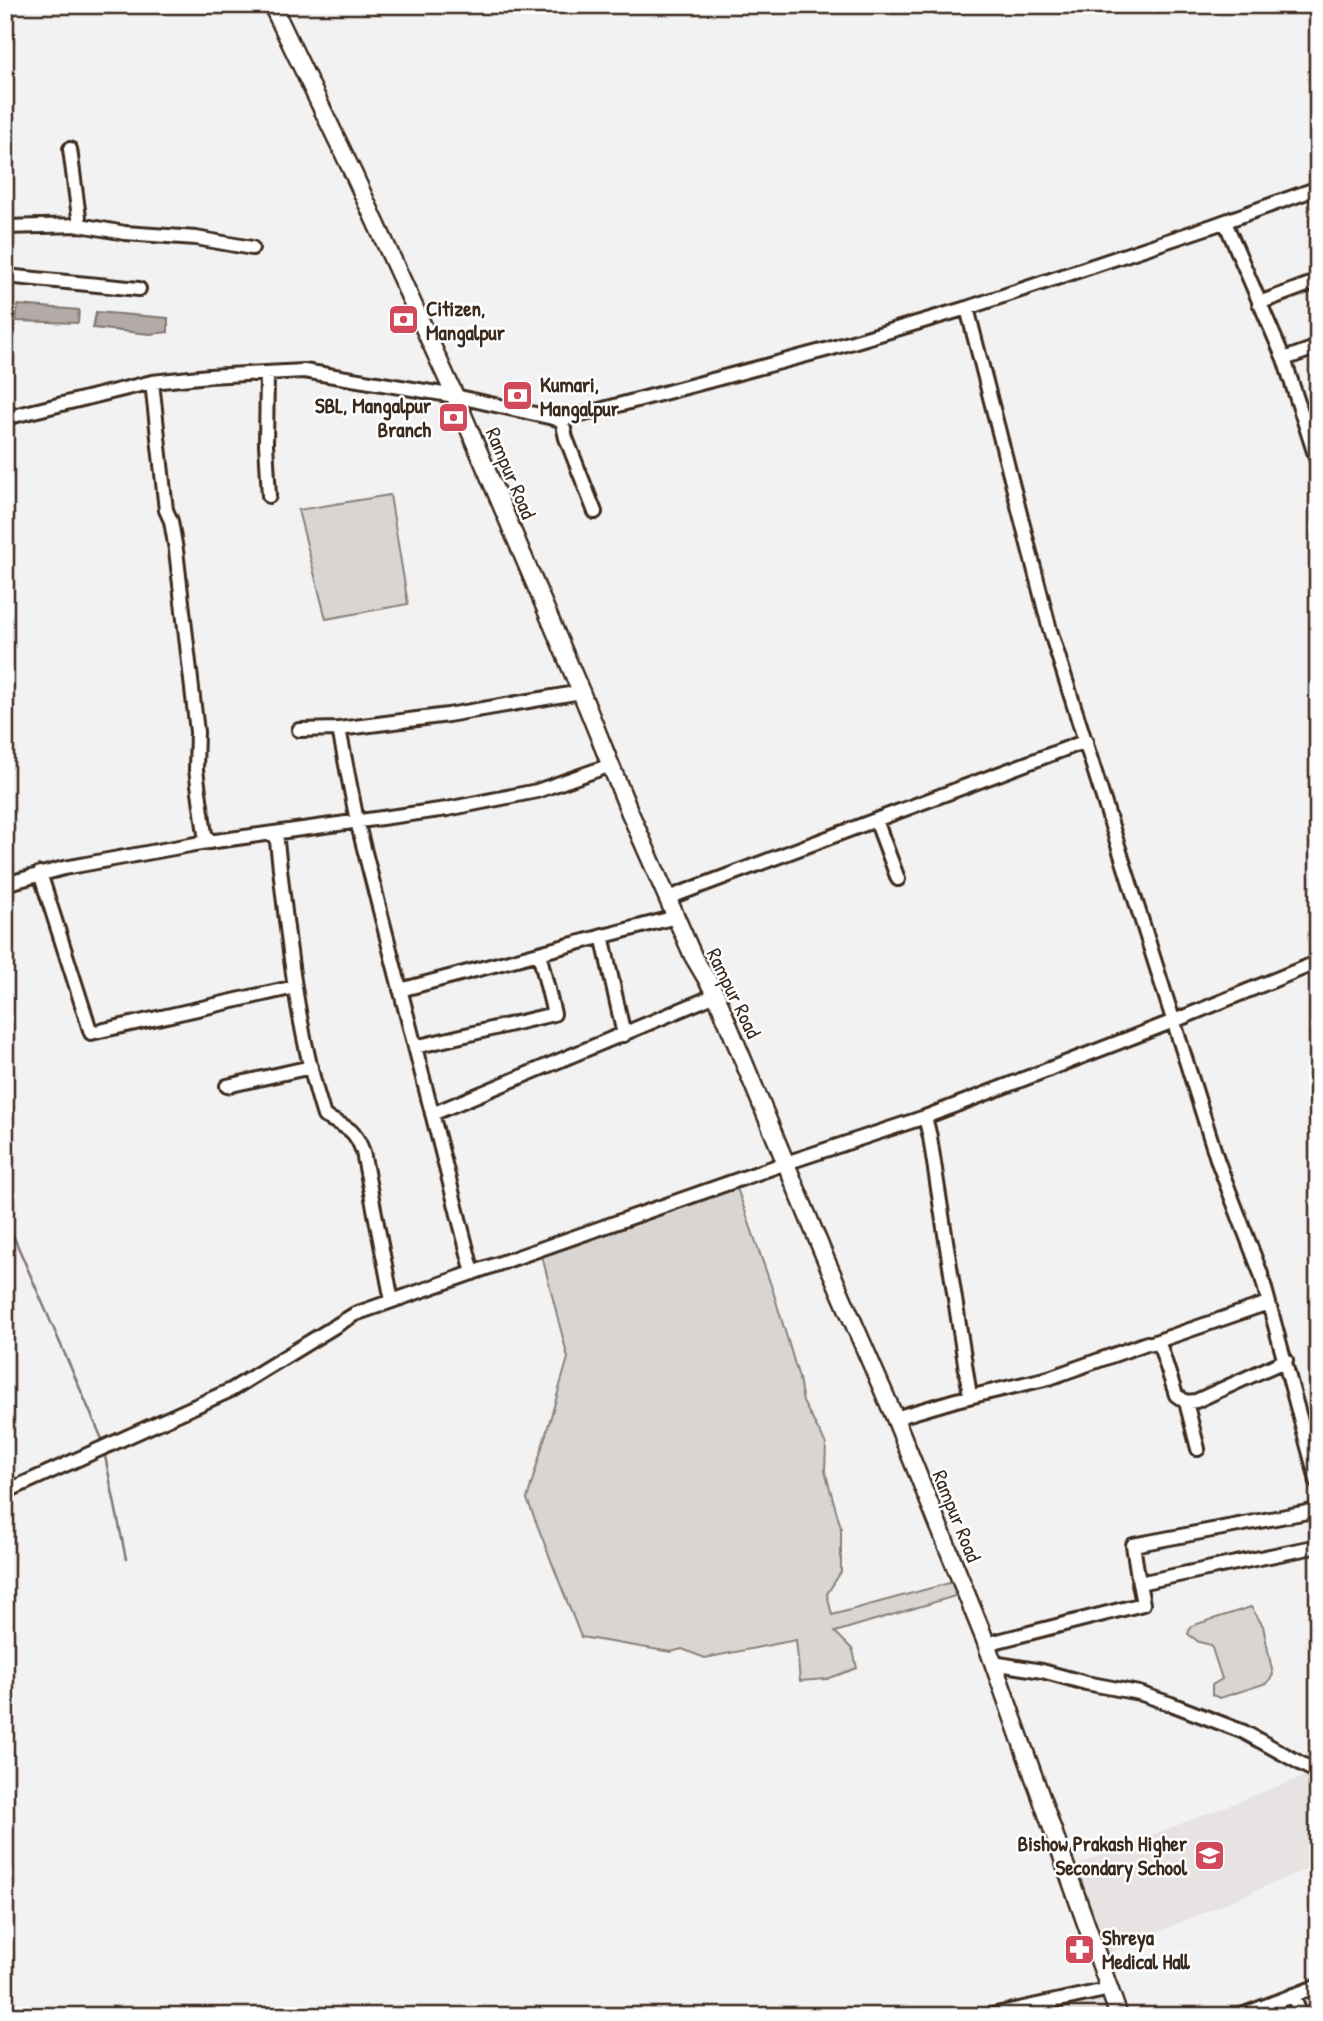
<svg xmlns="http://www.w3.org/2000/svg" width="1323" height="2021" viewBox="0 0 1323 2021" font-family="'Patrick Hand',sans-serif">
<rect width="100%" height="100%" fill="#f3f2f2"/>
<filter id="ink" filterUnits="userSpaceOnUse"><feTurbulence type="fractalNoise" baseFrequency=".0143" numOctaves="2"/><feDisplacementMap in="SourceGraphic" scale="14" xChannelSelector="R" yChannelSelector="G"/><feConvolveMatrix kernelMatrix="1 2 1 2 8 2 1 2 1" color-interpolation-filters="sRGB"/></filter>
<g filter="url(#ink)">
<path fill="#e6e3e2" d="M1318,1771V1864L1104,1955L1073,1867L1123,1846Z
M1106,1999L1112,2016H1035V2014Z"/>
<path fill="#d8d5d2" stroke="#8a8078" stroke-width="2" d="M390,495L408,604L326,619L298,510Z
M737,1188L773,1291L799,1378L803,1402L826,1444L825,1471L841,1528V1572L827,1594L832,1615L953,1582L955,1596L835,1632L853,1650L857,1668L827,1679L800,1681L796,1640L705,1658L682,1649L671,1652L581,1637L527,1499L568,1358L542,1256Z
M1251,1607L1263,1626L1273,1675L1267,1683L1220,1698L1212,1695V1685L1222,1679L1211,1645L1199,1642L1188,1634L1191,1626Z"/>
<path fill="#b2aba7" stroke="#827770" stroke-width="2" d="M18,305L79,310L78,323L16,321Z
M96,312L168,318V332L150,334L93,328Z"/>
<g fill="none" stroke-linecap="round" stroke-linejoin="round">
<path stroke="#827770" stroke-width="2.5" d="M5,1217L102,1439
M105,1456L126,1559"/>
<defs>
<path id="minor" d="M70,149L80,225
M1225,222L1284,359L1318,464
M5,227L80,225L125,233L196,238L252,248
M5,276L139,289
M1259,303L1318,281
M967,308L1050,630L1218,1162L1261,1274L1318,1484
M1284,359L1318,347
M267,373L266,444L269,496
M152,382L166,510L171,521L176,550L197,732L196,770L205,834L211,842
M5,418L152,382L209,376L304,371L455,396L562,420L829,349L967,308L1212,226L1318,188
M562,420L566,438L595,512
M339,729L357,821L473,1273
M299,730L339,729L448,715L581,692
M876,820L898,879
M276,833C287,927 295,1025 324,1116C347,1128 354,1127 363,1152L392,1301
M40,873L91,1033L295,987
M5,884L64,868L201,843L447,809L537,791L611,765
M668,898L1086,741
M602,935L624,1035
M400,990L539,953
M415,1047L554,1014L539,953L676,917
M227,1086L311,1067
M432,1114L716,995
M925,1117L930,1137L970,1396
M1152,1343L1268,1303
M1186,1402L1198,1449
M895,1418L956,1400L1049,1378L1147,1343L1157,1344L1161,1349L1176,1395L1186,1402L1196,1401L1286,1360
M5,1492L231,1390L355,1314L786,1163L925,1117L1174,1021L1318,962
M1139,1583L1133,1545L1318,1510
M986,1644L1143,1604L1139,1583L1318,1546
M993,1663L1042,1671L1086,1683L1139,1693L1171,1704L1244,1732L1309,1768L1318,1769
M1293,1995L1301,2016
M987,2016L1110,1989
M1239,2016L1318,1986"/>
<path id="major" d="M272,5L354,175L455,396L581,692L630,813L693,956L716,995L826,1260L895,1418L985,1640L1119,2016"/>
</defs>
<use href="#minor" stroke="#3b2a1e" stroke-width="18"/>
<use href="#major" stroke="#3b2a1e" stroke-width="21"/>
<use href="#minor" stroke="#fff" stroke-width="12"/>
<use href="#major" stroke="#fff" stroke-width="16"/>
</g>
</g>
<defs>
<symbol id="bank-square" viewBox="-11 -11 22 22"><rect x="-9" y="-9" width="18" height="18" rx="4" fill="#d1495b" stroke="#fff"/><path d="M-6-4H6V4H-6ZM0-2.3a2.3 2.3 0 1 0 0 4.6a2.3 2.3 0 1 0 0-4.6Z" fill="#fff"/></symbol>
<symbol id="school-square" viewBox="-11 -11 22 22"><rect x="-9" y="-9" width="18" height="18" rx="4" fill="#d1495b" stroke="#fff"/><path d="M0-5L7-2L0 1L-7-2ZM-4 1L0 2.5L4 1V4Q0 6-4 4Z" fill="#fff"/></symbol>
<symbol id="pharmacy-square" viewBox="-11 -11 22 22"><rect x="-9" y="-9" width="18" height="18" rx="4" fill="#d1495b" stroke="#fff"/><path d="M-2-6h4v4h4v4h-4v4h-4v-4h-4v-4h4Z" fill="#fff"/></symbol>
</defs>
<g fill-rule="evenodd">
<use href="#bank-square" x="386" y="302" width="35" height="35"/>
<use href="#bank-square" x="500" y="378" width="35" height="35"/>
<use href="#bank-square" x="436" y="400" width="35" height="35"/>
<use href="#school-square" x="1192" y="1838" width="35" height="35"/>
<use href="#pharmacy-square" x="1062" y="1932" width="35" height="35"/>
</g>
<g text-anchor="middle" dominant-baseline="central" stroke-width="5" stroke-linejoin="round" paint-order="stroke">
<g font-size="21" font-weight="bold" fill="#3b2a1e" stroke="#fff" text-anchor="start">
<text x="426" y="308">Citizen,<tspan x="426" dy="24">Mangalpur</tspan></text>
<text x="540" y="384">Kumari,<tspan x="540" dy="24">Mangalpur</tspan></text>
<text x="431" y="405" text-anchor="end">SBL, Mangalpur<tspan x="431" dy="24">Branch</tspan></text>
<text x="1187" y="1843" text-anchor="end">Bishow Prakash Higher<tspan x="1187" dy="24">Secondary School</tspan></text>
<text x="1102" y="1937">Shreya<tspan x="1102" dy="24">Medical Hall</tspan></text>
</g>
<g font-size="21" fill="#3b2a1e" stroke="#fff">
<text transform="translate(511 473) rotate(67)">Rampur Road</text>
<text transform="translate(734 993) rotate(64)">Rampur Road</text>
<text transform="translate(957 1516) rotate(68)">Rampur Road</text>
</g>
</g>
<rect width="1323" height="2021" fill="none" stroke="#fff" stroke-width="28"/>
<rect x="14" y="14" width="1295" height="1993" fill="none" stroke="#3b2a1e" stroke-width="2.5" filter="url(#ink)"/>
</svg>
